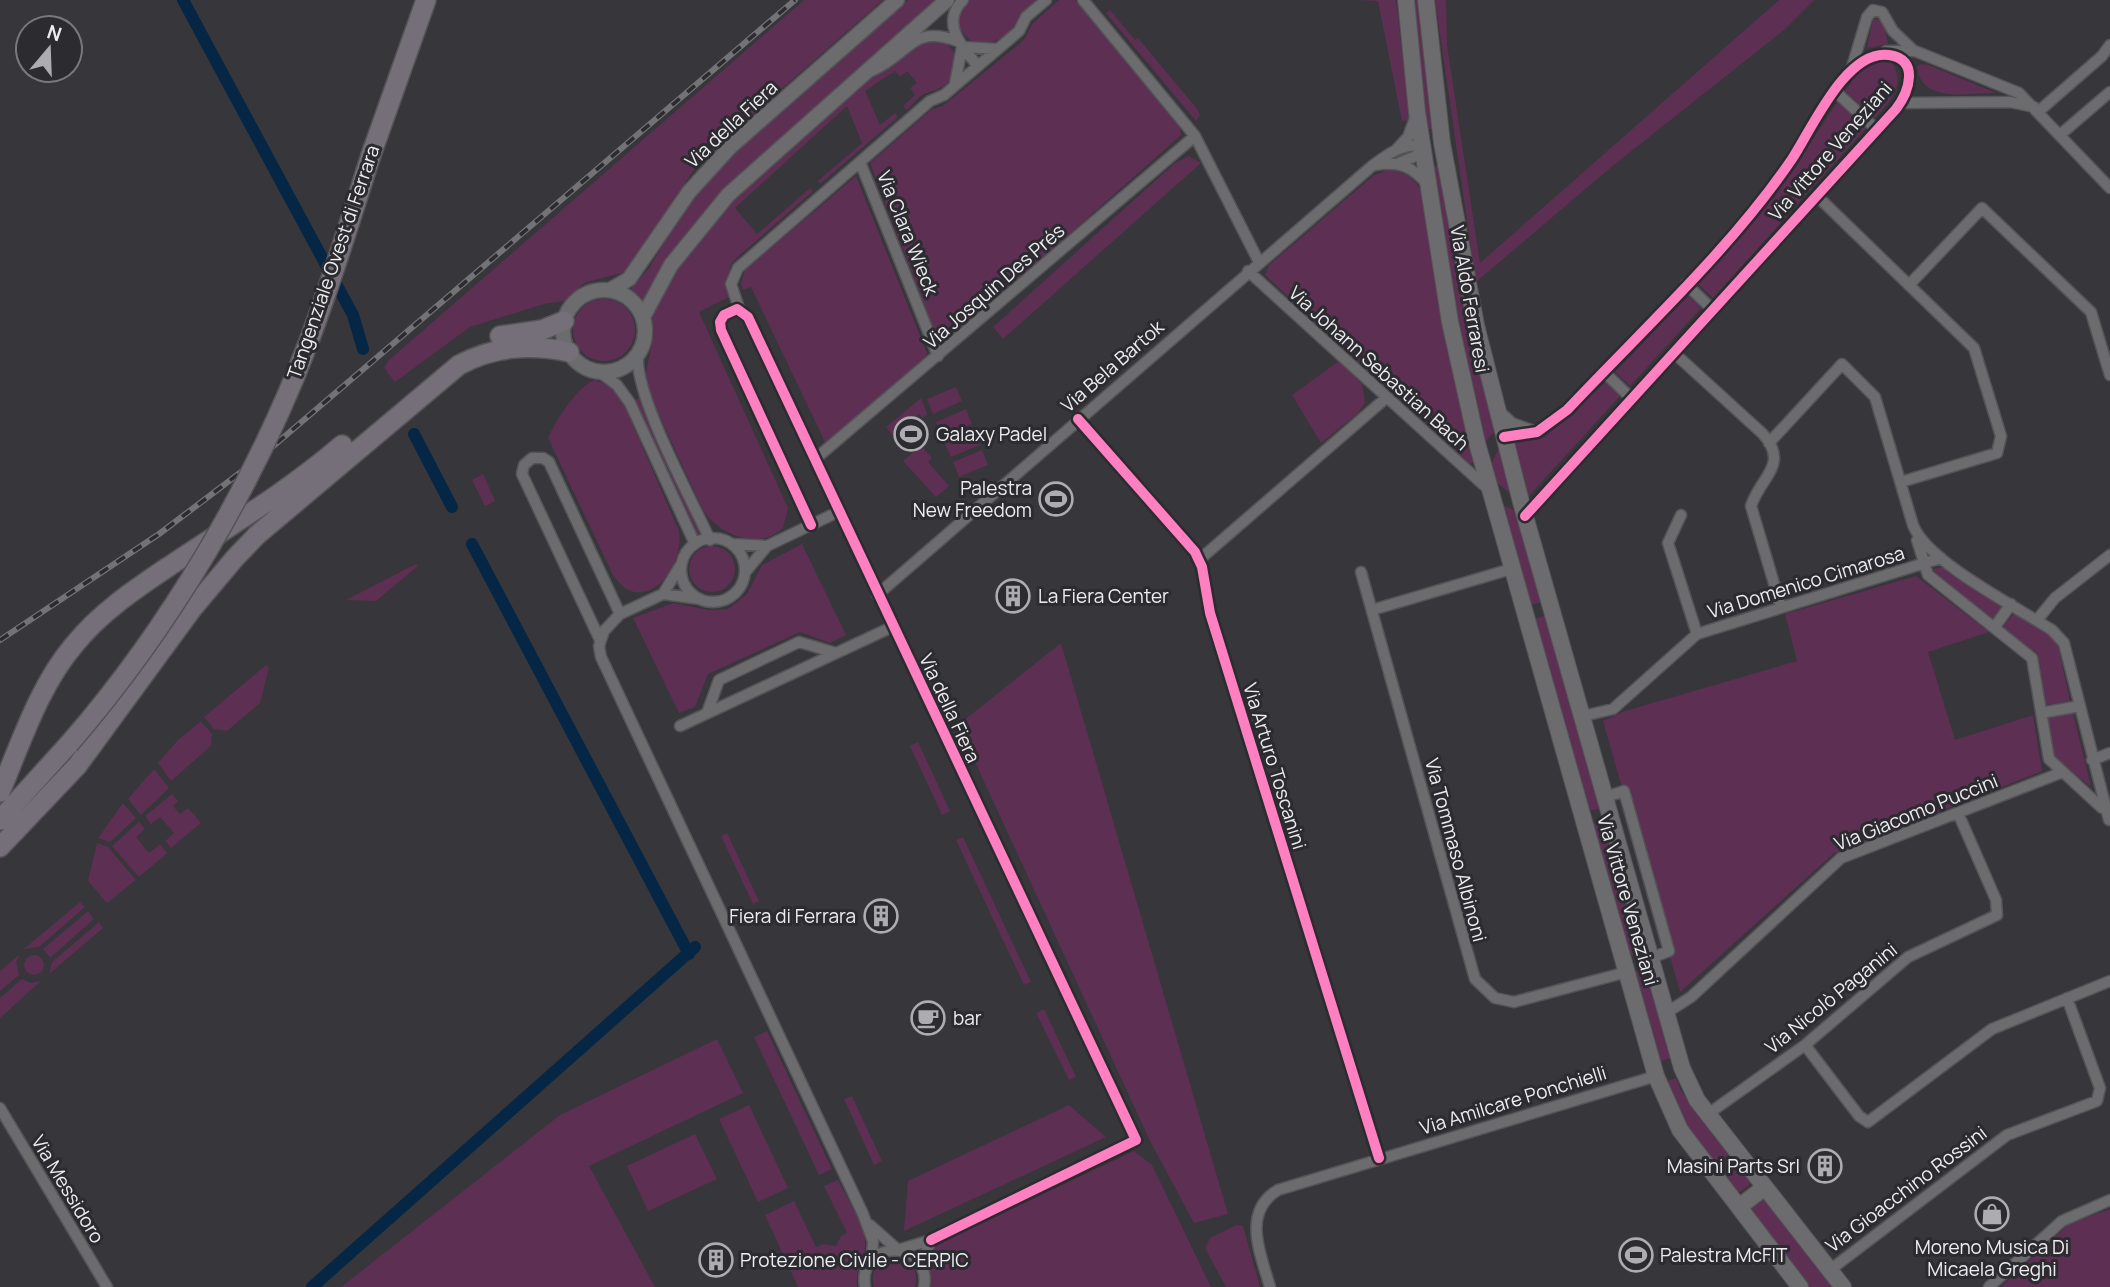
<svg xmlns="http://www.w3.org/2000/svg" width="2110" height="1287" viewBox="0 0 2110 1287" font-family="Manrope,sans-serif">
<rect width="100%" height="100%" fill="#37363a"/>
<path fill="#5d2f53" d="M804,0H883L730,134L693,171L625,272L584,283L566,301L544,304L470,327L395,382L384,368L389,360Z
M908,0H940C859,71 773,138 702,220C679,246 657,269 643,301L630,290L649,268L687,205L717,169Z
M967,0H1037C1010,23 1013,45 973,43L960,30L957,17Z
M1059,0H1075L1180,128L1181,135L957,334L944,340H938L870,163L931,110L944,105L1023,41L1033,23Z
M1358,0H1396L1410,120L1402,121L1378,1Z
M1411,0H1420L1435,128L1424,131Z
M1435,0H1446L1447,45L1480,263L1779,0H1814L1784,30L1615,164L1476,282Z
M1110,10L1135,40L1138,38L1198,110L1200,116L1196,121L1106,13Z
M1873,19L1884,20L1888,44L1867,48Z
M925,39L945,41L956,55C951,85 950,85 924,94C919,96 911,106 907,110L903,106L915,95L910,88L917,83L907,71L900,77L895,71L865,91L880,125L895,113L898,117L820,184L818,181L862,143L847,106L735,208L757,234L810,188L813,191L732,262L726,282L729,297L699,312L788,508L783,528C759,551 719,535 703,510L650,396L645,377L654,334L652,319L658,302L673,275L727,206L867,79Z
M1877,61L1891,62C1907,83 1891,101 1875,118L1845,91L1863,67Z
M1922,64L1929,65L1996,93C1968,93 1920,104 1917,66Z
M1838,101L1867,127L1713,298L1698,284L1775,196Z
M1189,156L1201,163L1003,339L993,327L1175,163Z
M1429,165L1442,166L1463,298L1493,425L1494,432L1483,445L1462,353Z
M1388,170C1403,171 1411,176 1420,188L1474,454V462L1470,464L1265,275L1269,265L1374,175Z
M856,176L927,353L921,364L825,442L751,287L743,290L741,283L745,270Z
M1688,296L1701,308L1630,386L1615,372Z
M573 330a31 31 0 1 1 62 0a31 31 0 1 1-62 0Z
M1339,361L1362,384L1365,402L1358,413L1321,443L1292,395Z
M596,380L612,388L622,400L679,531C685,568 643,620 613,575L548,438C554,423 581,381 596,380Z
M1606,382L1620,396L1528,497L1512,442L1545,437Z
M956,387L962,401L933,414L927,399Z
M639,398L700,533L696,535L634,401Z
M921,398L927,414L923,418L919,414L893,436L886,427Z
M966,409L972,424L942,437L936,422Z
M974,430L980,445L951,457L944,442Z
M921,446L932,458L928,462L949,486L936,497L903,461Z
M1499,448L1512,495L1495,481L1491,464Z
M982,450L988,465L959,477L953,462Z
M483,474L495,501L485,506L472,480Z
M1498,503L1518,512L1543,602L1526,606Z
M802,544L846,635L830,643L800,632L708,674L695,707L679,713L633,618L673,603L709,610L728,609L747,594L762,565Z
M689 569a23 23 0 1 1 46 0a23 23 0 1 1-46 0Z
M416,564L418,566L376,601L346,600Z
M1943,567L2004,606L1994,619L1929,570Z
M1916,576L1989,632L1928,652L1955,740L2033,715L2042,771L1833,854L1680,992L1603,721L1625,711L1797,661L1785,614Z
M2015,612L2057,641L2070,701L2046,705L2038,654L2003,627Z
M1547,615L1603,808L1584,812L1530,620Z
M1061,643L1228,1214L1194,1223L1150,1141L958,725Z
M266,665L269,668L260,703L227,731L214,729L204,717Z
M2073,713L2091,787L2053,756L2047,718Z
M201,721L212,734L211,746L171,781L158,763L178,740Z
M918,742L950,811L942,815L910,746Z
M154,769L169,788L141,815L128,799Z
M172,794L178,801L173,806L180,814L188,808L201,823L171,848L165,841L174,833L160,817L151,824L145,816Z
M123,803L136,818L110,842L98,838Z
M1606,820L1644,952L1627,957L1589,824Z
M139,822L145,829L136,837L149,853L160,844L167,853L139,877L112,846Z
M727,833L759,901L753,904L721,836Z
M963,837L1031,982L1024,985L956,840Z
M97,843L108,847L136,880L107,903L88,881Z
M80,902L85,907L39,947L24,949Z
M88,911L94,919L50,958L43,949Z
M99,922L103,928L49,974L52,962Z
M20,954L16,962L19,975L0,991V971Z
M24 965a10 10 0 1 1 20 0a10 10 0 1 1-20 0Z
M1646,969L1673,1057L1659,1062L1632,972Z
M22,979L31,983L41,981L0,1018V998Z
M1044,1009L1076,1077L1069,1080L1036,1013Z
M767,1031L832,1169L819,1175L754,1037Z
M717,1039L743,1093L589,1166L655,1287H341L560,1115Z
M1676,1078L1681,1091L1753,1182L1736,1195L1681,1123L1665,1082Z
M852,1096L882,1161L874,1165L844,1099Z
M749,1105L788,1188L758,1202L719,1119Z
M1069,1105L1106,1137L904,1231L908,1181Z
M695,1134L717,1179L648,1211L627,1166Z
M1134,1151L1152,1165L1211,1287H931L928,1258L939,1243Z
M838,1180C847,1199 868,1227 865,1249C864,1263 855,1271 857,1287H798L765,1215L794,1201L816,1247L824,1244L836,1246L841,1236L847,1233L824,1186Z
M1767,1197L1837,1287H1808L1749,1210Z
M2110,1209V1287H2001L2069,1224Z
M1236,1225L1243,1226L1260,1287H1226L1205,1248L1210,1238Z
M896,1256C912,1260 919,1271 915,1287H874C869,1270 879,1258 896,1256Z"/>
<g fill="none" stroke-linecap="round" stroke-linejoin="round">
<path stroke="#052645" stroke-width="12" d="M183,0L353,315L363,349
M414,434L452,507
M472,544L689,954
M312,1287L695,947"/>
<defs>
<path id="minor" d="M963,0C940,23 962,47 978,66
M1083,0L1195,136L1259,262
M1886,51H1915L2019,93L2110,188
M1852,67L1867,17L1873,10L1882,12L1893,31L1913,50
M871,71C910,55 910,24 957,41
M955,84L962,47L998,49
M1835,91L1876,129
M1901,103L2010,102L2034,107
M2039,111L2102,56L2110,45
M2061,134L2110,92
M1397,149L1408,137L1415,118
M860,162L938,356
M1375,165C1399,161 1412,166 1428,185
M1816,195L1974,348L2001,436L1997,453L1901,482
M1248,271L1488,489
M1686,284L1712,309
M1909,285L1982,208L2091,312L2110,375
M740,311L731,284L738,268L930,101L944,95L1019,31L1026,17L1046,0
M1673,352L1763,434C1790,465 1760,477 1751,506L1781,607
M638,355C634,395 691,498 710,540
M598,371L617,385L630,403L695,544
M1603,371L1631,398
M1498,410L1512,423L1537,432
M1078,419L1195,552L1202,567L1210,613L1379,1158
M1504,437L1537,432L1567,410C1642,330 1730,250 1792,159C1812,129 1846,49 1889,55C1920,59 1909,92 1896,109L1525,516
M1769,443L1842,364L1875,397L1913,525C1927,562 2017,607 2052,630L2064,643L2109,820
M814,460L1195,136
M1681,515L1668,543L1697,634
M811,525L721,330L720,322L724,315L737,309L748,317L1136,1140L931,1240
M681 570a32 32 0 1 1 64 0a32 32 0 1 1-64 0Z
M1917,540L1928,575L2032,658L2049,759L2102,808
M732,544L767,546
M1199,560L1386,398
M747,570L767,546L838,512
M1361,572L1475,979L1495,998L1514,1002L1627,972
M663,594L680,566
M877,595L1372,166C1388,154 1402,143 1423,146L1416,156L1399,163
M700,599L663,594L620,614L604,631L599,646L601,657L863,1214L873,1241L872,1259
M1372,610L1511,569
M2037,620L2055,598L2110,555
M1994,628L2011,604
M600,640L522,474L524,465L532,458H543L549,462L620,614
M707,713L719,680L799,642L836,653
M2041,713L2080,706
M1583,716L1613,709L1697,634L1941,558
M680,726L892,627
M2092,760L2110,753
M1606,797L1624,791L1669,951L1651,958
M1666,1013L1691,997L1841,858L2063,772
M1805,1045L1859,1116L1868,1122L1992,1029L2110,981
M0,1108L107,1287
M1708,1114L1805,1045L1908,957L1997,915L1996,900L1958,813
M870,1225L897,1249
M901,1249L931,1240L921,1265
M1830,1270L2007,1135L2097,1101L2100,1088L2067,998
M865,1287C857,1238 932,1239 924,1287
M1270,1287C1261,1255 1241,1212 1278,1190L1656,1076
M1989,1287L2062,1221L2110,1200"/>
<path id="tertiary" d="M563 331a41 41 0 1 1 82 0a41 41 0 1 1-82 0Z
M610,290L629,279L689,192L730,147L897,0
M643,317L671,265L728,195L947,0"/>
<path id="secondary" d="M1406,0L1417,112L1450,322L1477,443L1656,1076L1680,1130L1800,1287
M1426,0L1442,143L1476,325L1521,502L1682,1068L1697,1100L1843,1287
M1739,1207L1765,1187"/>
<path id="trunk" d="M371,155L426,0
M500,336L542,330L564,321
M0,792C21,743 39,686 74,645C102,610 140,586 177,561C233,524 291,489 342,445
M0,820L69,744
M0,847L77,766L192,609L235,558L257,535L459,365C495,346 530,344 569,352"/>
</defs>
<use href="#minor" stroke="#545457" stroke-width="13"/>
<use href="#tertiary" stroke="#545457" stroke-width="17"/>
<use href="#secondary" stroke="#545457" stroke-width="18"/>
<use href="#trunk" stroke="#545457" stroke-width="22"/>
<use href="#minor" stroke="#6c6b6e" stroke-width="10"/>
<use href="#tertiary" stroke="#6c6b6e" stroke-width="14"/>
<use href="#secondary" stroke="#6c6b6e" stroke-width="16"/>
<use href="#trunk" stroke="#756f7a" stroke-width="19"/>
<defs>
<path id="rail" d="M0,640L159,534L257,460L795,0"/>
</defs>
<use href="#rail" stroke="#737276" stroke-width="6"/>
<use href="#rail" stroke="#2c2b30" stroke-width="3.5" stroke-dasharray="10" stroke-linecap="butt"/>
<defs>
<path id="trunk-bridge" d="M69,744C170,628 254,485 309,341C332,280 351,218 371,155"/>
</defs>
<use href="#trunk-bridge" stroke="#545457" stroke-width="22" stroke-linecap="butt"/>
<use href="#trunk-bridge" stroke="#756f7a" stroke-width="19"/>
<defs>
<path id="cycleway" d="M1078,419L1195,552L1202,567L1210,613L1379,1158
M1504,437L1537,432L1567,410C1642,330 1730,250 1792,159C1812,129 1846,49 1889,55C1920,59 1909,92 1896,109L1525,516
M811,525L721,330L720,322L724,315L737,309L748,317L1136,1140L931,1240"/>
</defs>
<use href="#cycleway" stroke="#2c2b30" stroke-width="15"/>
<use href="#cycleway" stroke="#ff80c0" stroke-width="10"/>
</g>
<defs>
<symbol id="stadium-ring" viewBox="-11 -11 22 22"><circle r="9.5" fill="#2c2b30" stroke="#adadb1" stroke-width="1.5"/><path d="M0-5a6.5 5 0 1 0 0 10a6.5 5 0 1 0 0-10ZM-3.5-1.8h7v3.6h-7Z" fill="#adadb1"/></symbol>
<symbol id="building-ring" viewBox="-11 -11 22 22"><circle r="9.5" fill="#2c2b30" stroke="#adadb1" stroke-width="1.5"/><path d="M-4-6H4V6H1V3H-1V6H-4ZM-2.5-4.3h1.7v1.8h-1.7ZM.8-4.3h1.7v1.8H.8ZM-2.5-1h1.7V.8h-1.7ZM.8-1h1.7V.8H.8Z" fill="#adadb1"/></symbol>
<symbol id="cafe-ring" viewBox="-11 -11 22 22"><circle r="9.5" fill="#2c2b30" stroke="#adadb1" stroke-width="1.5"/><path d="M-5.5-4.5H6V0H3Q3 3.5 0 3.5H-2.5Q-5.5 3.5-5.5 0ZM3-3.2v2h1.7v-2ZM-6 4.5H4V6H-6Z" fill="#adadb1"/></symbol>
<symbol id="shop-ring" viewBox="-11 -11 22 22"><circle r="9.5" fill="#2c2b30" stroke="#adadb1" stroke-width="1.5"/><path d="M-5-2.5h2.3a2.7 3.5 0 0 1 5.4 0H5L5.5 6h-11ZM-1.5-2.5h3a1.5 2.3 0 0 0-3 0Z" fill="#adadb1"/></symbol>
</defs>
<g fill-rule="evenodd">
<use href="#stadium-ring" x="892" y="415" width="38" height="38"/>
<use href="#stadium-ring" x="1037" y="480" width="38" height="38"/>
<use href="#building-ring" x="994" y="577" width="38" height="38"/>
<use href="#building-ring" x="862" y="897" width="38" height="38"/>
<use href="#cafe-ring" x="909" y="999" width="38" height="38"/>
<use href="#building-ring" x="1806" y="1147" width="38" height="38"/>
<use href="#shop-ring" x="1973" y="1195" width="38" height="38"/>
<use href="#stadium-ring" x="1617" y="1236" width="38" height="38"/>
<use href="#building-ring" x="697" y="1241" width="38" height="38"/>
</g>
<g text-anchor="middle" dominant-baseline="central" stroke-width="6" stroke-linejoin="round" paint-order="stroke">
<g font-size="19" fill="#ededf1" stroke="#2c2b30">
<text transform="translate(731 124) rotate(-43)">Via della Fiera</text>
<text transform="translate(1830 151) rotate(-49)">Via Vittore Veneziani</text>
<text transform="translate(908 233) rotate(68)">Via Clara Wieck</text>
<text transform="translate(333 262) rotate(-71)">Tangenziale Ovest di Ferrara</text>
<text transform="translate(994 286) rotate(-41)">Via Josquin Des Prés</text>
<text transform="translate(1470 299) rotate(80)">Via Aldo Ferraresi</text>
<text transform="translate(1112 366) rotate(-41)">Via Bela Bartok</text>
<text transform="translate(1379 368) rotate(42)">Via Johann Sebastian Bach</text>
<text transform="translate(1806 582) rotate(-17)">Via Domenico Cimarosa</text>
<text transform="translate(950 708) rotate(65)">Via della Fiera</text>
<text transform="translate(1275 766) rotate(73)">Via Arturo Toscanini</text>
<text transform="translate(1916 812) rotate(-22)">Via Giacomo Puccini</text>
<text transform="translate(1456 850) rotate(75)">Via Tommaso Albinoni</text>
<text transform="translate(1628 900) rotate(74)">Via Vittore Veneziani</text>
<text transform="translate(1831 998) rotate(-39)">Via Nicolò Paganini</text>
<text transform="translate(1513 1100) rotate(-17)">Via Amilcare Ponchielli</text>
<text transform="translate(68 1189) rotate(59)">Via Messidoro</text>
<text transform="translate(1906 1189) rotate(-37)">Via Gioacchino Rossini</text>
</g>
<g font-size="19" fill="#ededf1" stroke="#2c2b30" text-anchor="start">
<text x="936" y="434">Galaxy Padel</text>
<text x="1032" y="488" text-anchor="end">Palestra<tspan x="1032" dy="22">New Freedom</tspan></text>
<text x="1038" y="596">La Fiera Center</text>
<text x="856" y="916" text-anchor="end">Fiera di Ferrara</text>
<text x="953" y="1018">bar</text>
<text x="1800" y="1166" text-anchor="end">Masini Parts Srl</text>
<text x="1992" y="1247" text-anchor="middle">Moreno Musica Di<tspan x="1992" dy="22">Micaela Greghi</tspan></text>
<text x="1660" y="1255">Palestra McFIT</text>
<text x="740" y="1260">Protezione Civile - CERPIC</text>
</g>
</g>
<g transform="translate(49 49) rotate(19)"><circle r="33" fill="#2c2b30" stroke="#79797d" stroke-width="2"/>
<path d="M0-5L12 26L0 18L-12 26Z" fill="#adadb1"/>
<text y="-10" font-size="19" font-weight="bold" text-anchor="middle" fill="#ededf1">N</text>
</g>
</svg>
